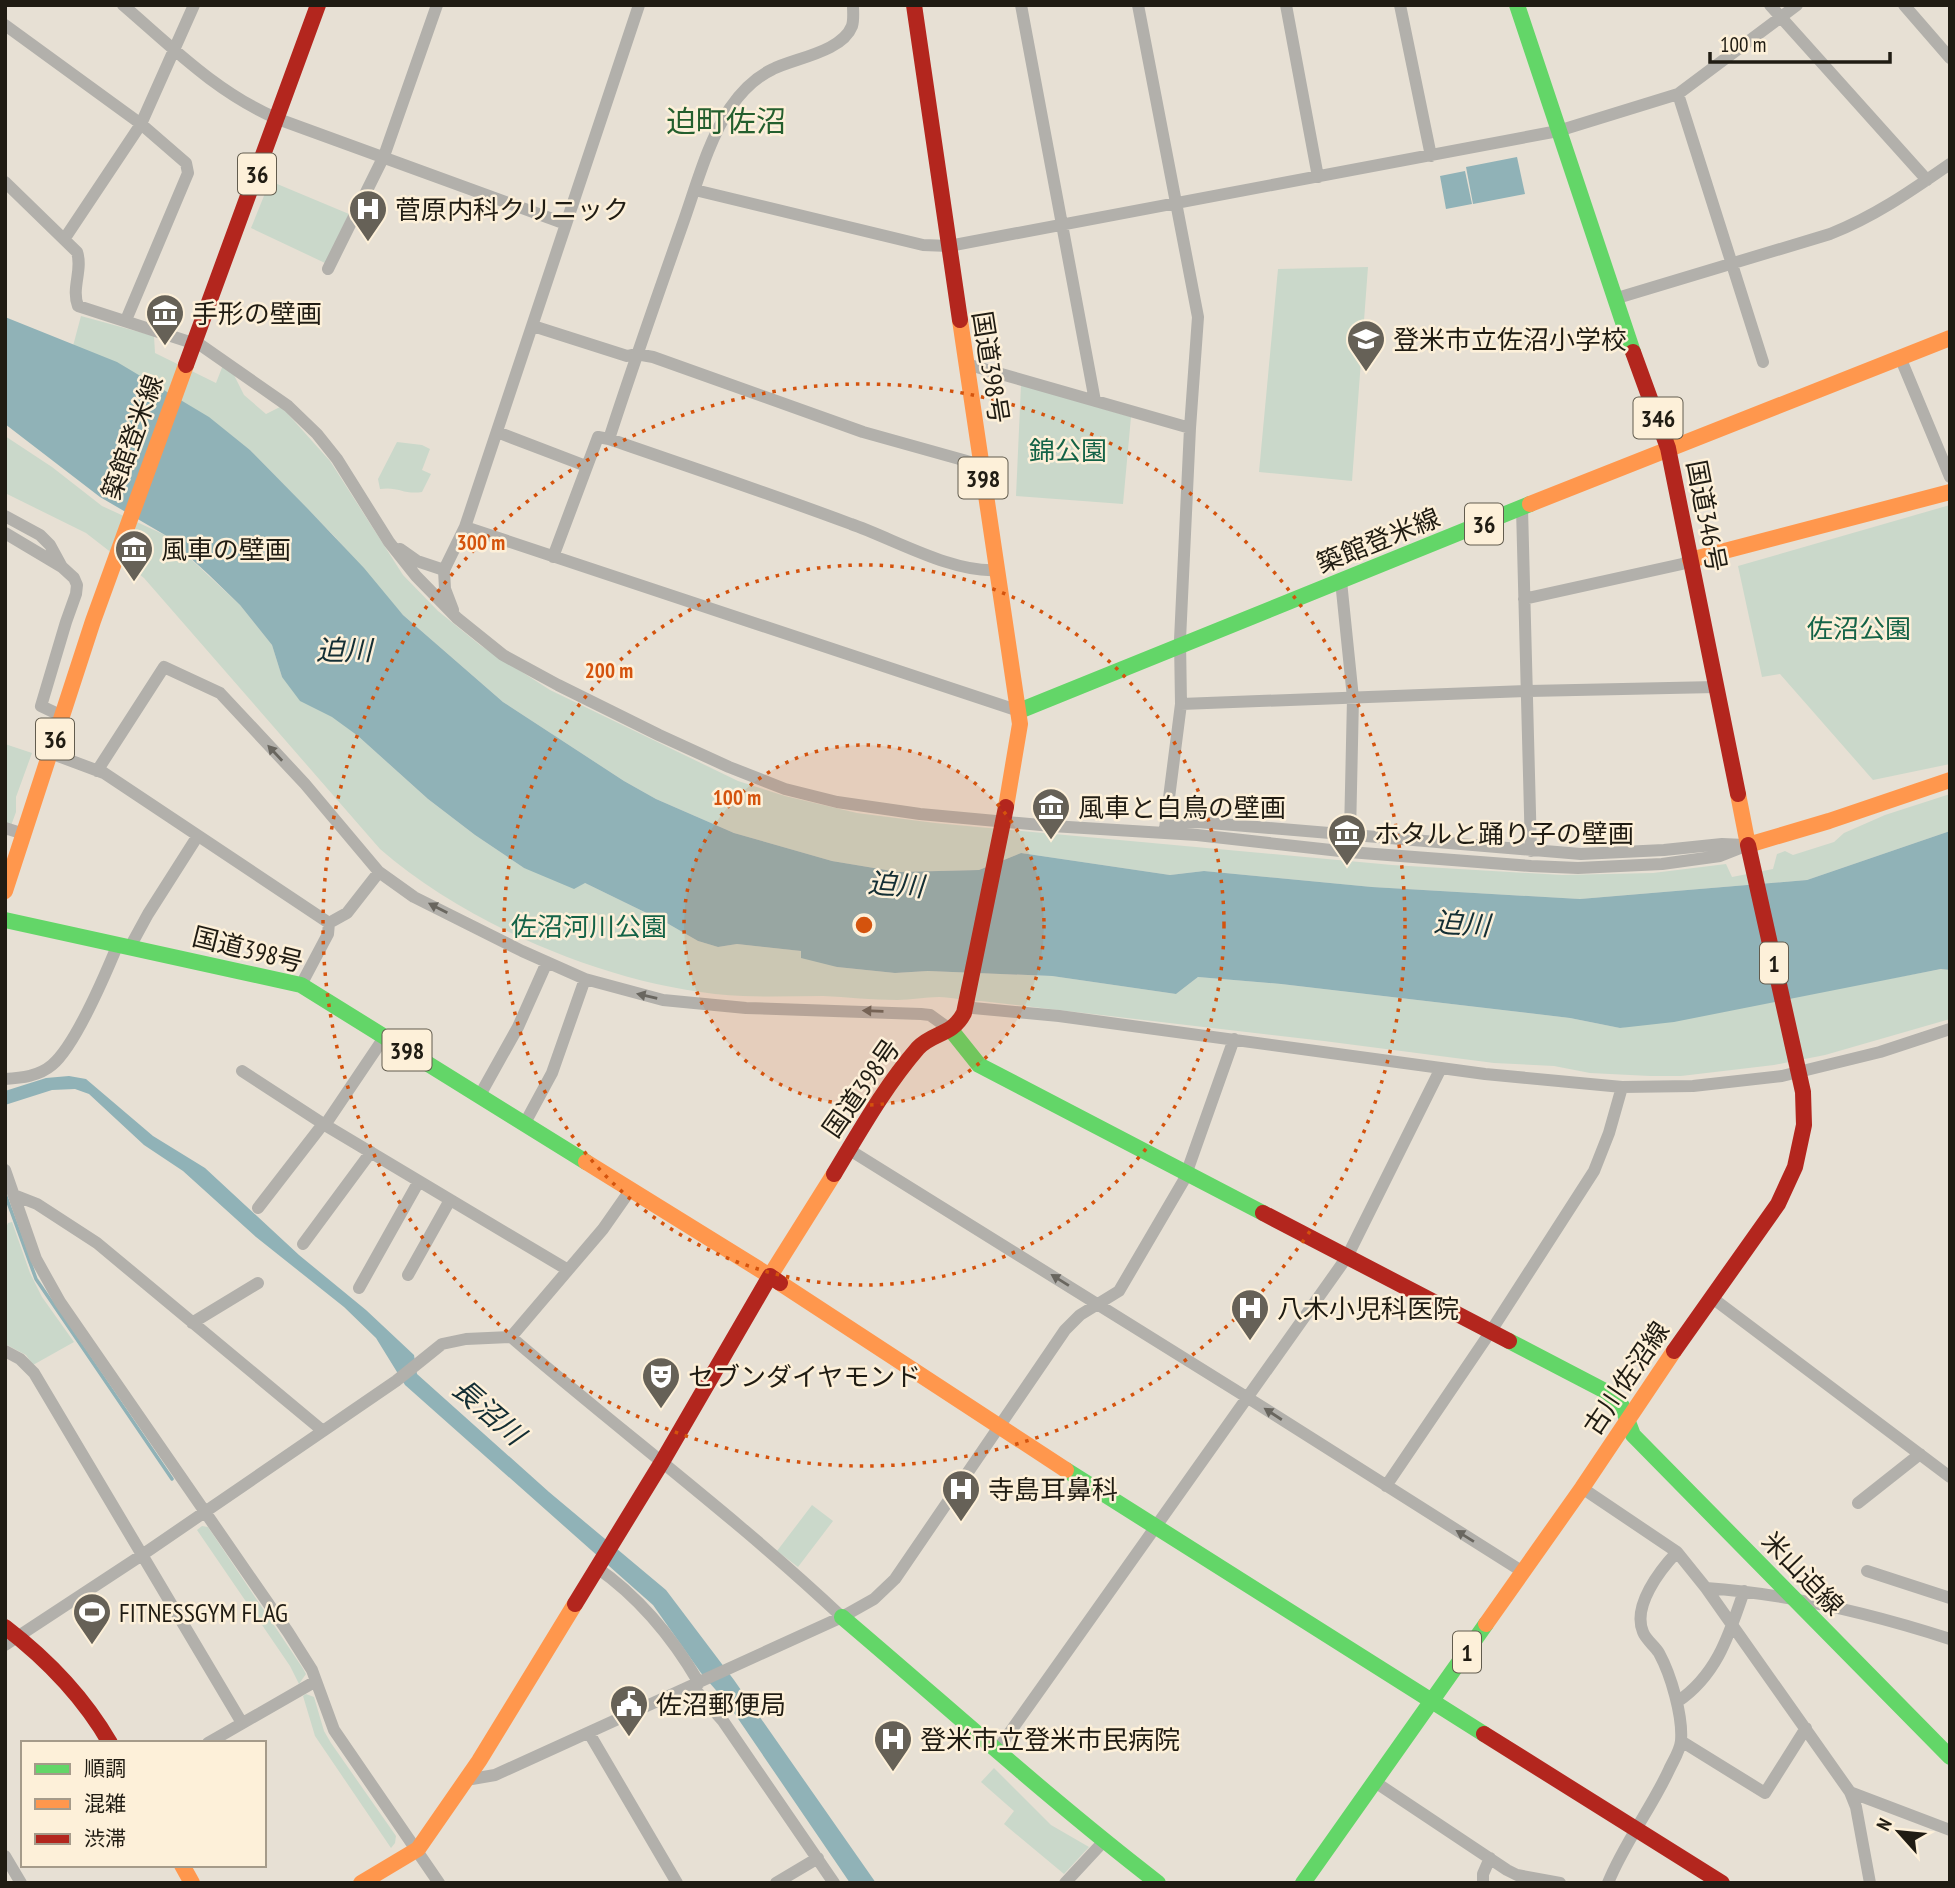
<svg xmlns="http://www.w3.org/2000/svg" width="1955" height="1888" viewBox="0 0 1955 1888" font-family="'PT Sans Narrow','Noto Sans JP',sans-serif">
<rect width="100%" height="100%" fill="#e7e0d4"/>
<path fill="#cad8ca" d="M270,181L349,214L325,263L251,228Z
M1368,267L1352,481L1259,472L1278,269Z
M81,316L154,336L155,353L216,383L223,365L233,373L244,395L266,414L280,407L287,413L330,461L403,575L438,611L480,645L550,690L738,781L785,796L857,813L935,823L1392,865L1562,875L1653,873L1726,864L1732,877L1773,869L1777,854L1785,851L1793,855L1834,842L1844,833L1885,815L1950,794V831L1807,880L1580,899L1372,887L1204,871L1170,875L1021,853L979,870L898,872L832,861L734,833L656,799L624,781L503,702L403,615L335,537L250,450L208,417L117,363L73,346Z
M1021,385L1131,417L1123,504L1016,496Z
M5,436L52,467L102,506L165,535L240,605L272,645L282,677L358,736L428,799L475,835L524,868L585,883L665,922L698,941L718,947L737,944L802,951L837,967L895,973L928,971L1052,976L1176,994L1198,977L1281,984L1570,1018L1620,1028L1942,969L1950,970V1019L1825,1055L1774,1065L1681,1076H1650L1590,1073L1554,1066L1494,1063L1324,1041L981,1001C967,1002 953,997 939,997C925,997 911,1000 897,1000C872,1000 847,997 823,996C796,996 769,997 743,996C623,991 470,928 380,849L144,578L86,533L5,493Z
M397,442L422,445L430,449L422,470L431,474L422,492C404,495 398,486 380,489L378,479Z
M1950,505V764L1873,780L1780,674L1762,677L1738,566Z
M5,744L32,753L16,797V812L5,842Z
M12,1222L30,1273L42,1297L74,1342L33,1365L26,1355L5,1344V1230L8,1223Z
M812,1505L833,1521L798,1567L777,1551Z
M202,1526L208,1527L302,1667L306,1674L299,1684L290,1666L197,1530Z
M306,1694L314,1697L324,1731L331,1743L396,1836L395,1843L391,1848L315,1736L303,1696Z
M994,1768L1051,1825L1089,1847L1064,1874L1004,1824L1014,1811L981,1782Z"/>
<path fill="#90b2b7" d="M1517,157L1525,194L1473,204L1466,167Z
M1465,171L1472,204L1446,209L1440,176Z
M5,317L117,362L209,417L250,450L308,509L364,568L403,615L503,702L624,781L656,799L734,833L832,861L898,872L979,870L1021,853L1170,875L1204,871L1372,887L1580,899L1807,880L1950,831V970L1941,969L1674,1022L1620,1028L1570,1018L1281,984L1198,977L1176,994L1052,976L928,971L895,973L837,967L801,958V951L737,944L718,947L698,941L665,922L585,883L574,889L524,868L475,835L428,799L358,736L332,717L300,701L282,677L272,645L240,605L208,574L165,535L100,497L5,424Z
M69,1076L86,1079L153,1136L205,1168L299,1255L366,1310L414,1355L417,1374L549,1492L666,1590L734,1680L876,1883H850L728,1704L701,1673L653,1605L405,1385L376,1338L344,1307L256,1237L183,1171L144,1145L89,1094L75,1089L52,1090L5,1105V1091L46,1078Z"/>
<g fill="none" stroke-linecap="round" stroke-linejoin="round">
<path stroke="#90b2b7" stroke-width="3.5" d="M5,1194L36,1279L172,1479"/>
<path stroke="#b2b0ab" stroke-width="12" d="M123,5C173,48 217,93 278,119L566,224L465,527L444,570L417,561L400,549
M1021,5L1095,401
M1138,5L1198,317L1190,428L1180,640L1181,704L1529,691L1716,687
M1286,5L1318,177
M1400,5L1431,156
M1770,5L1927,180
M1904,5L1950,58
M5,25L141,124L186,163L188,173L126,320
M1678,94L1763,362
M5,182L77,252C83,270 71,288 78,306L202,346L288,406L317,434L337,459L389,542L416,576L457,618L503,655L558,685L659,735L729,767L785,789L837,802L920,814L1052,826L1197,835L1349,852L1531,866L1578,868L1662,864L1720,856L1748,845
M695,190L923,245L949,246L1558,131L1678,94L1797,5
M566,224L639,5
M65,238L141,124L194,5
M328,269L384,156L437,5
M1614,299L1830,234C1874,217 1911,191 1950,164
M533,326L627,356L636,354L653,357L863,432L981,465
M1900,357L1950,477
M966,364L1190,428
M497,432L586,466
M609,439C690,467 771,494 851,524C894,539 952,573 997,570
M1522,508L1531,851
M5,516L40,535L50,545L62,567L74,578L77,585L76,594L66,622L41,706L62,716
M465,527L1019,711
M5,533L62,567
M553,557L598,437L609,439C632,368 657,297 682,226C696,187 707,143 730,108C741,92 756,77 773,69C795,58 842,52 852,26C854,20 853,12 853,5
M444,570L445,589L453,610
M1341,581L1353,698L1350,834
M1524,599L1682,564L1690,560
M50,753L104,773L329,923L347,913L379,872
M97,771L164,667L220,693L305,784L379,872L414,897L522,951L585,979L663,1000L746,1008L921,1014L930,1015L951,1030
M1166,824L1198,822L1581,854L1664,850L1722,844L1745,845
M5,828L24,834
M1165,829L1181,704
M130,947L148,914L197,837
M301,985L328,934L329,923
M966,1002L973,1008L1059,1016L1485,1074L1622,1087L1693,1086L1782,1076L1880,1052L1950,1029
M385,1036L325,1125L568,1270
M242,1071L325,1125
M5,1079C22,1078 39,1076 52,1065C75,1046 106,973 118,944
M480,1095L518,1027L547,962
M525,1123L552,1073L585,979
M848,1149L1248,1398L1523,1572
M5,1170L36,1259L60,1302L288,1632L312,1670L334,1730L439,1883
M14,1195L37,1204L97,1243L323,1431
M258,1208L323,1124
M303,1244L371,1152
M408,1275L450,1200
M359,1288L419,1181
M1711,1297L1950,1477
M192,1323L258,1283
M511,1337C620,1431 737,1518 842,1617
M5,1351L20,1359L34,1373L242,1723
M1386,1486L1491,1331L1594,1171L1609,1133L1622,1087
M1582,1488L1677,1552
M1858,1503L1920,1454
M596,1567C639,1597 673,1638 699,1683
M1867,1571L1950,1598
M1706,1588C1789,1594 1870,1613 1950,1639
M5,1645L142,1555L396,1381L442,1344L466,1339L511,1337L603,1229L631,1189
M692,1686L723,1721L834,1883
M1677,1702C1717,1675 1729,1635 1744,1591
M589,1733L677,1883
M1681,1741L1765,1793L1806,1728
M208,1743L316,1681
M998,1749L1347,1257L1441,1068
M466,1780L495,1775L842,1617L874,1599L895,1579L1065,1330L1080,1315L1119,1291L1184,1180L1234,1039
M1375,1782L1507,1870L1517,1875L1560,1883
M1850,1792L1950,1830
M5,1856L21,1883
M776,1883L818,1858
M1065,1883L1104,1841
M1483,1883V1874L1490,1858
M1608,1883C1624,1843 1651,1809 1669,1770C1673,1761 1680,1751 1681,1741C1683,1716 1671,1675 1659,1653C1655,1646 1646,1640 1643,1632C1632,1606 1660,1570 1677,1552L1706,1588L1850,1792L1856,1807L1870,1883"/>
<path stroke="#63d668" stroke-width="16" d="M1517,5L1633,352
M1019,711L1530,504
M5,920L301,985L586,1162
M951,1030L979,1065L1263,1213
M1509,1341L1607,1392L1622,1406L1633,1435L1950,1757
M1066,1470L1484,1734
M842,1617C947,1706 1049,1799 1158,1883
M1303,1883L1486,1624"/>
<path stroke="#ff974d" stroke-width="16" d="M960,320L1020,724L1006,807
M1530,504L1950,338
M1690,560L1950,492
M1738,794L1748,845L1829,821L1950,780
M5,891L93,621L186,365
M586,1162L770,1276L834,1174
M780,1283L1066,1470
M1486,1624L1582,1488L1674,1351
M182,1865L192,1883
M361,1883L418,1849L479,1761L575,1604"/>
<path stroke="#b3261e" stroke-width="16" d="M914,5L960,320
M1633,352L1668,448L1738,794
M186,365L318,5
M834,1174C860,1131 885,1086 918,1048C933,1032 952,1036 964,1013L1006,807
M1263,1213L1509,1341
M1674,1351L1778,1204L1795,1167L1804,1125L1803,1092L1748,845
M575,1604L662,1462L770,1276L780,1283
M5,1627C48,1660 83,1696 110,1743
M1484,1734L1722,1883"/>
</g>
<defs><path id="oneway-solid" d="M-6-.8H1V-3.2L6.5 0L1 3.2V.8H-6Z" transform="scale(1.75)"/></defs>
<g fill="#69665f">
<use href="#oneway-solid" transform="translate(275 753) rotate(-133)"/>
<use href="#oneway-solid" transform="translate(438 908) rotate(-153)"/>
<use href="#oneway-solid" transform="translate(647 996) rotate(-167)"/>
<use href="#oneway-solid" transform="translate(873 1011) rotate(-178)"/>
<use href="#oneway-solid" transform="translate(1060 1280) rotate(-148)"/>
<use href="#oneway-solid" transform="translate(1273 1414) rotate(-147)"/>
<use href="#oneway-solid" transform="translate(1465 1536) rotate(-148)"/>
</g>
<circle cx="864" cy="925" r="180" fill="#d4530d" fill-opacity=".12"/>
<g fill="none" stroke="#d4530d" stroke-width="3.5" stroke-dasharray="3.5 7">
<circle cx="864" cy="925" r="180"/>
<circle cx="864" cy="925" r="360"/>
<circle cx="864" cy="925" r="541"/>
</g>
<defs>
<symbol id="hospital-pin" viewBox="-11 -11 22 30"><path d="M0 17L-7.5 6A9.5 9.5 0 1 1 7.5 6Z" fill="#666157" stroke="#fdf0d9"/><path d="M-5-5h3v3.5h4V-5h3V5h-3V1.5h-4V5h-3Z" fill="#fff"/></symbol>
<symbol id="museum-pin" viewBox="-11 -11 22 30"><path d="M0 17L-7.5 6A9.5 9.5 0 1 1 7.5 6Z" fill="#666157" stroke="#fdf0d9"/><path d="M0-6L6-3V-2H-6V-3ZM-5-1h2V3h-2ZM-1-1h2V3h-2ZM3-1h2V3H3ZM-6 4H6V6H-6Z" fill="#fff"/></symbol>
<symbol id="school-pin" viewBox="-11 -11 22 30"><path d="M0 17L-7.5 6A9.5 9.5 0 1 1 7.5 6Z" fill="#666157" stroke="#fdf0d9"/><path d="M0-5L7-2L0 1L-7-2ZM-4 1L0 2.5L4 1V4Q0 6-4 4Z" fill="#fff"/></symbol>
<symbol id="theatre-pin" viewBox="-11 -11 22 30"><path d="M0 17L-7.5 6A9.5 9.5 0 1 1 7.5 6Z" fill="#666157" stroke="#fdf0d9"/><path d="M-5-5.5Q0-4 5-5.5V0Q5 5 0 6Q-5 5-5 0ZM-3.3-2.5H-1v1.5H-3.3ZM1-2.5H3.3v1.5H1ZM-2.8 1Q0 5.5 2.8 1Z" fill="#fff"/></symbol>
<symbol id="stadium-pin" viewBox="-11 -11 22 30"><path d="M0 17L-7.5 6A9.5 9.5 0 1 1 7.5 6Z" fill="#666157" stroke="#fdf0d9"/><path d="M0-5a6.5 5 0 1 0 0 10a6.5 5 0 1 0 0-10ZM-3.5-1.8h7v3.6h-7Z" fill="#fff"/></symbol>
<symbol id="civic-pin" viewBox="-11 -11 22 30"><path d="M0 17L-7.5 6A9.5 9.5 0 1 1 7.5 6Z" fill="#666157" stroke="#fdf0d9"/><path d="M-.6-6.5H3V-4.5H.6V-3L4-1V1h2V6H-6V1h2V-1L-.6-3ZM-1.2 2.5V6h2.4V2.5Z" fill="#fff"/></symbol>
</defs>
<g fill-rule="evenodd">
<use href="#hospital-pin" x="346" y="187" width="44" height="60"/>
<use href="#museum-pin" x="143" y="291" width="44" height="60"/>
<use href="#school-pin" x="1344" y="317" width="44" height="60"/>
<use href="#museum-pin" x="112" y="527" width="44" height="60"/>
<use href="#museum-pin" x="1029" y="785" width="44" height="60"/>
<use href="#museum-pin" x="1325" y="811" width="44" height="60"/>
<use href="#hospital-pin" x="1228" y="1286" width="44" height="60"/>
<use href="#theatre-pin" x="639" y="1354" width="44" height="60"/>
<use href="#hospital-pin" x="939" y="1467" width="44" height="60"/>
<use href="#stadium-pin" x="70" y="1590" width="44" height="60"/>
<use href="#civic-pin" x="607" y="1682" width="44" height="60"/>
<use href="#hospital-pin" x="871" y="1717" width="44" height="60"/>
</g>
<g text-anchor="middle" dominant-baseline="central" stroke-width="5" stroke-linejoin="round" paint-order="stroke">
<g fill="#fdf0d9" stroke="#625c4e" stroke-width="2">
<rect x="238" y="153.5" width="38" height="41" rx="5"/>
<rect x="1633.5" y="397.5" width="49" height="41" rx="5"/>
<rect x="958.5" y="457.5" width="49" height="41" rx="5"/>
<rect x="1465" y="503.5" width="38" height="41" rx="5"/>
<rect x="36" y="718.5" width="38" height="41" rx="5"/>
<rect x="1760" y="942.5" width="28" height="41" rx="5"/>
<rect x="382.5" y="1029.5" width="49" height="41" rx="5"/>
<rect x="1453" y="1631.5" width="28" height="41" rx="5"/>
</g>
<g font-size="24" font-weight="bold" fill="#201c13">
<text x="257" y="174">36</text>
<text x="1658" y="418">346</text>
<text x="983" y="478">398</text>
<text x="1484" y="524">36</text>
<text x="55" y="739">36</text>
<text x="1774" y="963">1</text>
<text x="407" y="1050">398</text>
<text x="1467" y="1652">1</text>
</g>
<g font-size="26" fill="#201c13" stroke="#fdf0d9" text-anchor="start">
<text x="395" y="209">菅原内科クリニック</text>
<text x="192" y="313">手形の壁画</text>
<text x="1393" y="339">登米市立佐沼小学校</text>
<text x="161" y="549">風車の壁画</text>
<text x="1078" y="807">風車と白鳥の壁画</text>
<text x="1374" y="833">ホタルと踊り子の壁画</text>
<text x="1277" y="1308">八木小児科医院</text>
<text x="688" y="1376">セブンダイヤモンド</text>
<text x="988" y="1489">寺島耳鼻科</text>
<text x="119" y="1612">FITNESSGYM FLAG</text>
<text x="656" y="1704">佐沼郵便局</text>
<text x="920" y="1739">登米市立登米市民病院</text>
</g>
<g font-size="26" fill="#201c13" stroke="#fdf0d9">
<text transform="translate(991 367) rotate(81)">国道398号</text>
<text transform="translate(132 437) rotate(-70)">築館登米線</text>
<text transform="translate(1707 516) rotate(79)">国道346号</text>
<text transform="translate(1378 540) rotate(-22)">築館登米線</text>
<text transform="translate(248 949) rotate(14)">国道398号</text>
<text transform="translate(861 1088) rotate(-55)">国道398号</text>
<text transform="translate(1626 1378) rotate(-56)">古川佐沼線</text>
<text transform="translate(1803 1573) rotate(46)">米山迫線</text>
</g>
<g font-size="26" fill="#146347" stroke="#fdf0d9">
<text x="1068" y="450">錦公園</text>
<text x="1859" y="628">佐沼公園</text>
<text x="589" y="926">佐沼河川公園</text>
</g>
<g font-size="28" font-style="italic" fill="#132e34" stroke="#fdf0d9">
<text x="344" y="649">迫川</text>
<text transform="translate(896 884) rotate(4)">迫川</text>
<text transform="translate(1462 923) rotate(4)">迫川</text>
<text transform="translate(489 1411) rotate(41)">長沼川</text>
</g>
<g font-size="30" fill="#245f2e" stroke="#fdf0d9">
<text x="726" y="120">迫町佐沼</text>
</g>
</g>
<circle cx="864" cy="925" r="10" fill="#d4530d" stroke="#fdf0d9" stroke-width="3.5"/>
<g font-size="21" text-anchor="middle" font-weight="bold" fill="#d4530d" stroke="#fdf0d9" stroke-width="5" stroke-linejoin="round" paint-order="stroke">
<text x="481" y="550">300 m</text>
<text x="609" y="678">200 m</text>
<text x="737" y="805">100 m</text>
</g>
<rect width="1955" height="1888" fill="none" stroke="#201c13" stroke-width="14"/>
<rect x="21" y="1741" width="245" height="126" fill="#fdf0d9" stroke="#a59b8a" stroke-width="2"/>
<rect x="35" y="1764" width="35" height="10" fill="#63d668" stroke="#a59b8a" stroke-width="2"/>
<text x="84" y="1776" font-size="21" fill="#201c13">順調</text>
<rect x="35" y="1799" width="35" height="10" fill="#ff974d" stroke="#a59b8a" stroke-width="2"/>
<text x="84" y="1811" font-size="21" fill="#201c13">混雑</text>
<rect x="35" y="1834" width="35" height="10" fill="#b3261e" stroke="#a59b8a" stroke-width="2"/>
<text x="84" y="1846" font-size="21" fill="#201c13">渋滞</text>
<g transform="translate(1899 1832) rotate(297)" stroke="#fdf0d9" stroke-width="5" paint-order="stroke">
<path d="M0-5L12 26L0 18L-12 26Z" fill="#201c13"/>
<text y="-10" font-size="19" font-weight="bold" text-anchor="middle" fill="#201c13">N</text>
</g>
<path d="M1710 52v10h180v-10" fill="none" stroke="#201c13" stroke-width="3.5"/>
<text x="1720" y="52" font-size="21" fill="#201c13" stroke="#fdf0d9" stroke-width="5" paint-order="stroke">100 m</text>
</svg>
